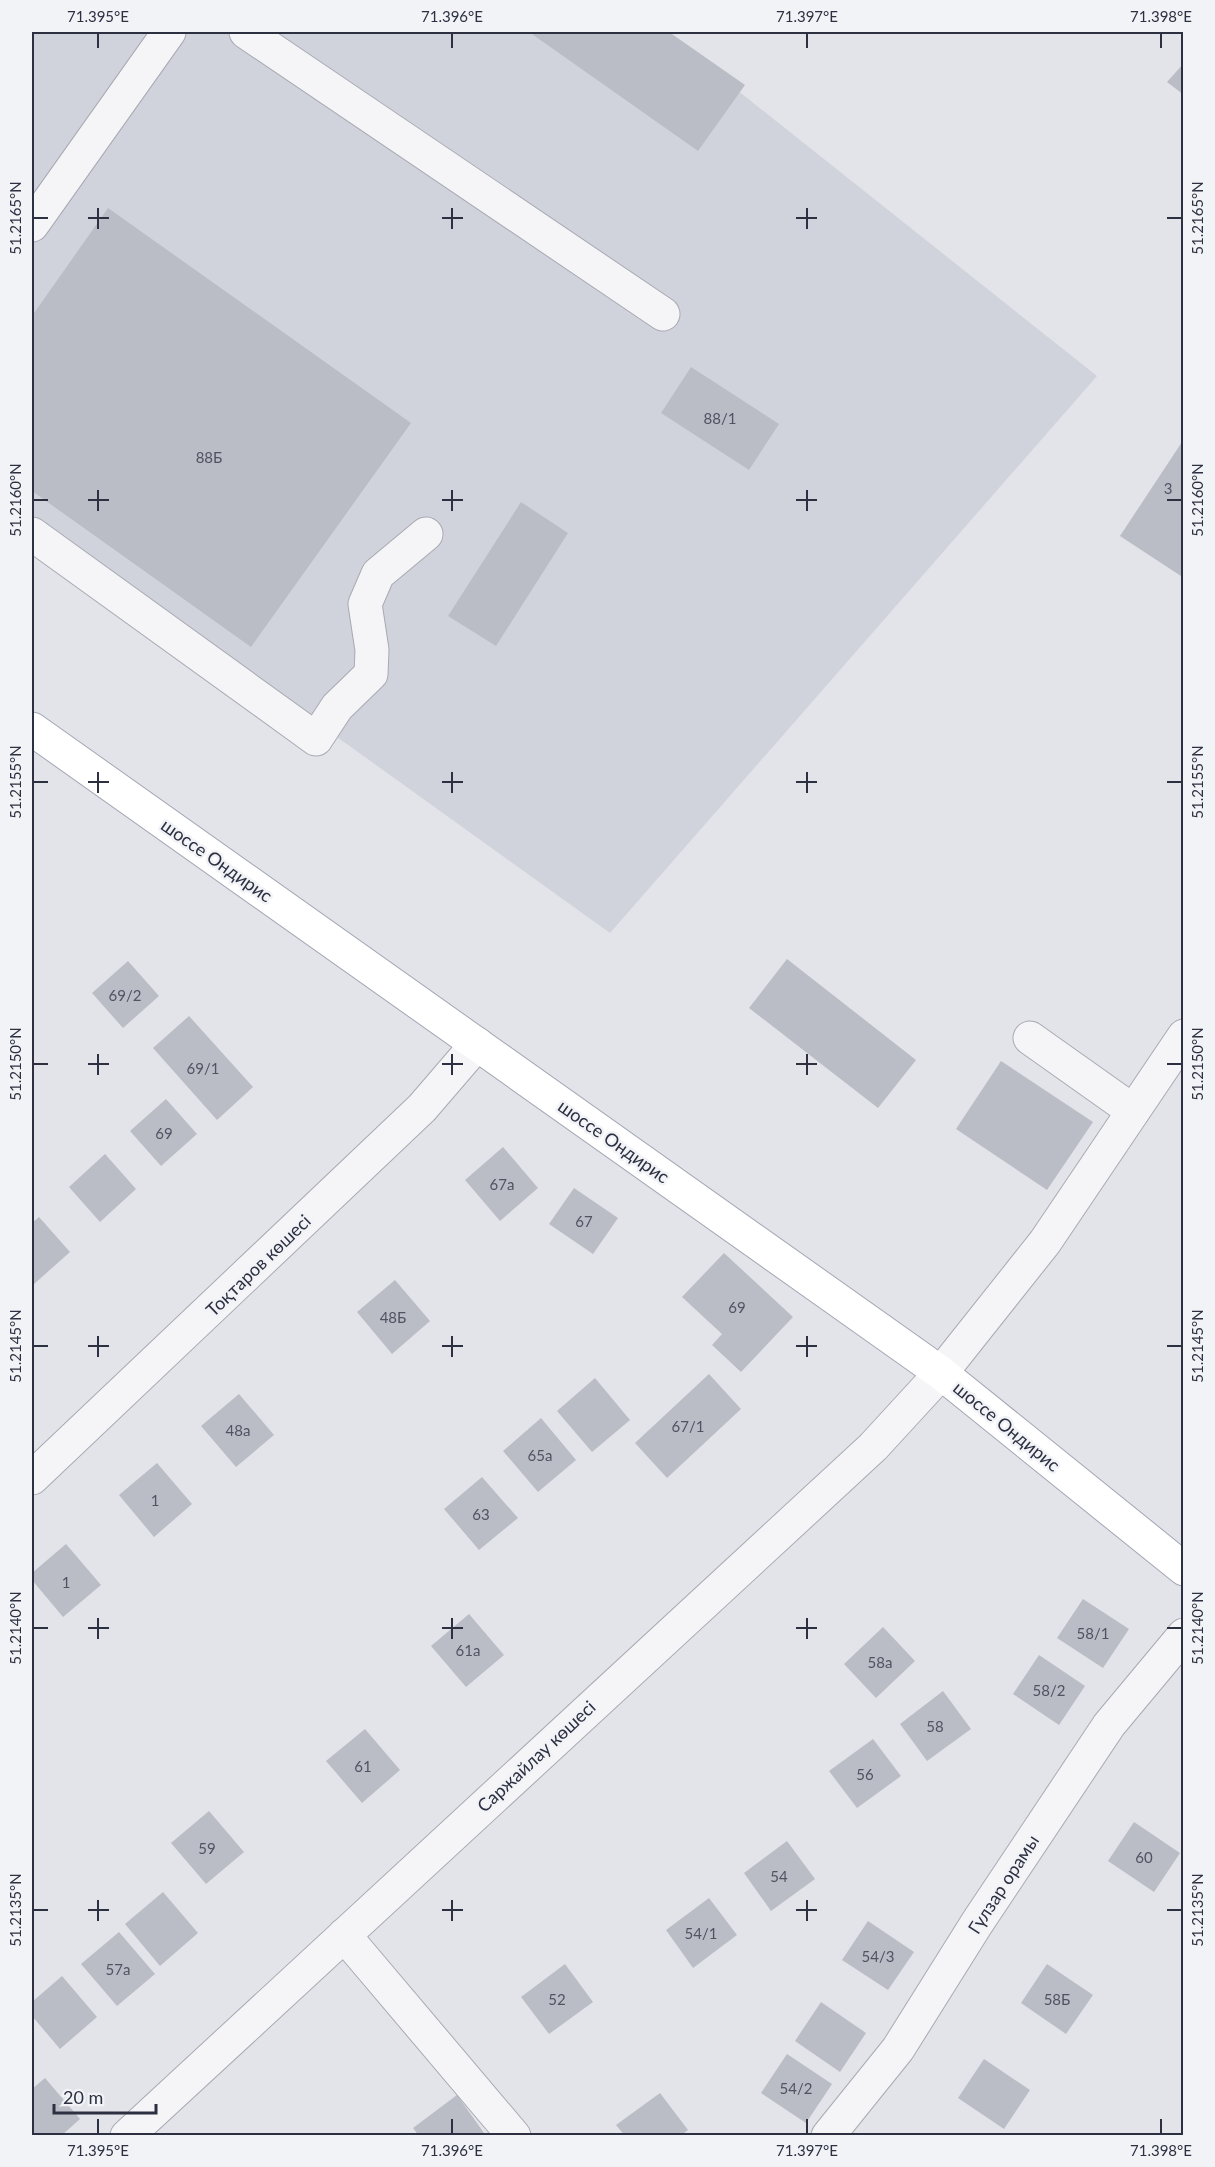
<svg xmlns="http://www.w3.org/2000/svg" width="1215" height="2167" viewBox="0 0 1215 2167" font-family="Lato,sans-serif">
<rect width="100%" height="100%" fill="#e2e4e9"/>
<path fill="#d0d3db" d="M32,32H664L1097,376L610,933L32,518Z"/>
<path fill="#babdc6" d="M529,32H669L745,85L698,151Z
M1184,63V95L1167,82Z
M108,208L411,423L251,647L32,491V316Z
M691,367L779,424L749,470L661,413Z
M1184,439V578L1120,536Z
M521,502L568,533L496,646L448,616Z
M787,959L916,1060L878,1108L749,1008Z
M128,961L159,996L123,1028L92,993Z
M189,1016L253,1087L217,1120L153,1048Z
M1001,1061L1093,1122L1047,1190L956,1129Z
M166,1099L197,1134L161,1166L130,1131Z
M503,1147L538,1188L500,1221L465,1180Z
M105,1154L136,1189L100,1222L69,1187Z
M574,1188L618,1218L593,1254L549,1224Z
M39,1217L70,1252L34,1284L32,1282V1223Z
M724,1253L793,1317L741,1372L712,1345L722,1334L682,1297Z
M395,1280L430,1321L392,1354L357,1312Z
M709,1374L741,1409L667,1478L635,1443Z
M595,1378L630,1420L592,1452L557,1411Z
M239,1394L274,1435L236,1467L201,1426Z
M541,1418L576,1460L538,1492L503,1451Z
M157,1463L192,1504L154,1537L119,1495Z
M482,1477L518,1518L479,1550L444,1509Z
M66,1544L101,1585L63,1617L32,1580V1573Z
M1083,1599L1129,1629L1103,1668L1057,1638Z
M469,1614L504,1655L466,1687L431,1646Z
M883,1627L915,1661L876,1698L844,1664Z
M1039,1655L1085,1686L1059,1725L1013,1694Z
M943,1691L971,1729L927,1761L900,1724Z
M365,1729L400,1770L362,1803L326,1761Z
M873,1739L901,1776L857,1808L829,1771Z
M209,1811L244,1852L206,1884L171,1843Z
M1134,1822L1180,1853L1154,1892L1108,1861Z
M787,1841L815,1879L771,1911L744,1873Z
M163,1892L198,1933L160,1966L125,1924Z
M709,1898L737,1935L693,1968L666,1930Z
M868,1921L914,1952L888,1990L842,1960Z
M119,1932L155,1974L117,2006L81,1964Z
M565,1964L593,2002L549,2034L521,1997Z
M1047,1964L1093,1995L1066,2034L1021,2003Z
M62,1976L97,2017L60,2049L32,2016V2002Z
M821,2002L866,2033L840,2072L795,2041Z
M787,2054L832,2084L806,2123L761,2093Z
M984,2059L1030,2090L1004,2129L958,2098Z
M45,2078L80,2119L61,2136H32V2089Z
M660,2093L688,2130L680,2136H625L616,2125Z
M457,2095L484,2133L480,2136H419L413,2128Z"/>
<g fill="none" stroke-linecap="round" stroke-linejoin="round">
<defs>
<path id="minor" d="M246,32L663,314
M32,225L169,32
M32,534L316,739L337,707L371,674L372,650L365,604L378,574L426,534
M1030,1038L1133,1111
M32,1478L422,1108L477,1044
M344,1935L514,2136
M127,2136L873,1447L941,1373L1045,1242L1184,1036
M828,2136L898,2049L977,1923L1109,1725L1184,1635"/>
<path id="major" d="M32,729L941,1373L1184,1569"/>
</defs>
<use href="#minor" stroke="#a8aab3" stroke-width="35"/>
<use href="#major" stroke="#a2a7b4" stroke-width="35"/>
<use href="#minor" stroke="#f5f5f8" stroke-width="33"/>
<use href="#major" stroke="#fff" stroke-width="33"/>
</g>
<path fill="none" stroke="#2c3040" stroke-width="2" d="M98,33V48M452,33V48M807,33V48M1161,33V48M98,208V229M452,208V229M807,208V229M33,218H48M88,218H109M442,218H463M796,218H817M1167,218H1182M98,490V511M452,490V511M807,490V511M33,500H48M88,500H109M442,500H463M796,500H817M1167,500H1182M98,772V793M452,772V793M807,772V793M33,782H48M88,782H109M442,782H463M796,782H817M1167,782H1182M98,1054V1075M452,1054V1075M807,1054V1075M33,1064H48M88,1064H109M442,1064H463M796,1064H817M1167,1064H1182M98,1336V1357M452,1336V1357M807,1336V1357M33,1346H48M88,1346H109M442,1346H463M796,1346H817M1167,1346H1182M98,1618V1639M452,1618V1639M807,1618V1639M33,1628H48M88,1628H109M442,1628H463M796,1628H817M1167,1628H1182M98,1900V1921M452,1900V1921M807,1900V1921M33,1910H48M88,1910H109M442,1910H463M796,1910H817M1167,1910H1182M98,2119V2134M452,2119V2134M807,2119V2134M1161,2119V2134"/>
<g text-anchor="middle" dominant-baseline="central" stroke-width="5" stroke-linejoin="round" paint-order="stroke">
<g font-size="15" fill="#505362">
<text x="720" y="418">88/1</text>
<text x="209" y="457">88Б</text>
<text x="1168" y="488">3</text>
<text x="125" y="995">69/2</text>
<text x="203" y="1068">69/1</text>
<text x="164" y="1133">69</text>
<text x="502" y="1184">67а</text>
<text x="584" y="1221">67</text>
<text x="737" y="1307">69</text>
<text x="393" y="1317">48Б</text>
<text x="688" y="1426">67/1</text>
<text x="238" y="1430">48а</text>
<text x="540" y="1455">65а</text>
<text x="155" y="1500">1</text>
<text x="481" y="1514">63</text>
<text x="66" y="1582">1</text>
<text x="1093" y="1633">58/1</text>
<text x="468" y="1650">61а</text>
<text x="880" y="1662">58а</text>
<text x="1049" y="1690">58/2</text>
<text x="935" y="1726">58</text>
<text x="363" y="1766">61</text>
<text x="865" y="1774">56</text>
<text x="207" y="1848">59</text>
<text x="1144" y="1857">60</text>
<text x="779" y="1876">54</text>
<text x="701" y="1933">54/1</text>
<text x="878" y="1956">54/3</text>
<text x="118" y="1969">57а</text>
<text x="557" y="1999">52</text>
<text x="1057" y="1999">58Б</text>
<text x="796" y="2088">54/2</text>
</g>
<g font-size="18" fill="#2c3040" stroke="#f2f3f7">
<text transform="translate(217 860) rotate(35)">шоссе Ондирис</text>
<text transform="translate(614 1141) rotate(35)">шоссе Ондирис</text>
<text transform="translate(258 1265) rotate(-44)">Тоқтаров көшесі</text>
<text transform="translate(1007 1426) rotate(39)">шоссе Ондирис</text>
<text transform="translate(536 1756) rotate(-43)">Саржайлау көшесі</text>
<text transform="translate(1003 1884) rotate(-57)">Гүлзар орамы</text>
</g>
</g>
<rect width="1215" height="2167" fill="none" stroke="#f2f3f7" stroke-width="66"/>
<path d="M54 2104v9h102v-9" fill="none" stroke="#2c3040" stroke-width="3"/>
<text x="63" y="2104" font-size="18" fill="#2c3040" stroke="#f2f3f7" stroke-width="4.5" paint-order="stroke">20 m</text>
<rect x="33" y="33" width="1149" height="2101" fill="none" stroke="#2c3040" stroke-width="2"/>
<g font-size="15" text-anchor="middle" fill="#2c3040">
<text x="98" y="22">71.395°E</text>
<text x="452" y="22">71.396°E</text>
<text x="807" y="22">71.397°E</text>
<text x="1161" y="22">71.398°E</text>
<text transform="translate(16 218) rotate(-90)" y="5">51.2165°N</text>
<text transform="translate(1198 218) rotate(-90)" y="5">51.2165°N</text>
<text transform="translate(16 500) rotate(-90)" y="5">51.2160°N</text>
<text transform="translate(1198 500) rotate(-90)" y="5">51.2160°N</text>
<text transform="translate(16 782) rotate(-90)" y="5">51.2155°N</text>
<text transform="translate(1198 782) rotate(-90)" y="5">51.2155°N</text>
<text transform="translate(16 1064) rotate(-90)" y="5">51.2150°N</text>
<text transform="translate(1198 1064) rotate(-90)" y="5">51.2150°N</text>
<text transform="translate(16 1346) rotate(-90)" y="5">51.2145°N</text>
<text transform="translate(1198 1346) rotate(-90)" y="5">51.2145°N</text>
<text transform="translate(16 1628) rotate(-90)" y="5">51.2140°N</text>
<text transform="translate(1198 1628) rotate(-90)" y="5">51.2140°N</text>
<text transform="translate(16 1910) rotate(-90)" y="5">51.2135°N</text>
<text transform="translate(1198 1910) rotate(-90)" y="5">51.2135°N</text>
<text x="98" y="2156">71.395°E</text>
<text x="452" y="2156">71.396°E</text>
<text x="807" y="2156">71.397°E</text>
<text x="1161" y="2156">71.398°E</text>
</g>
</svg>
